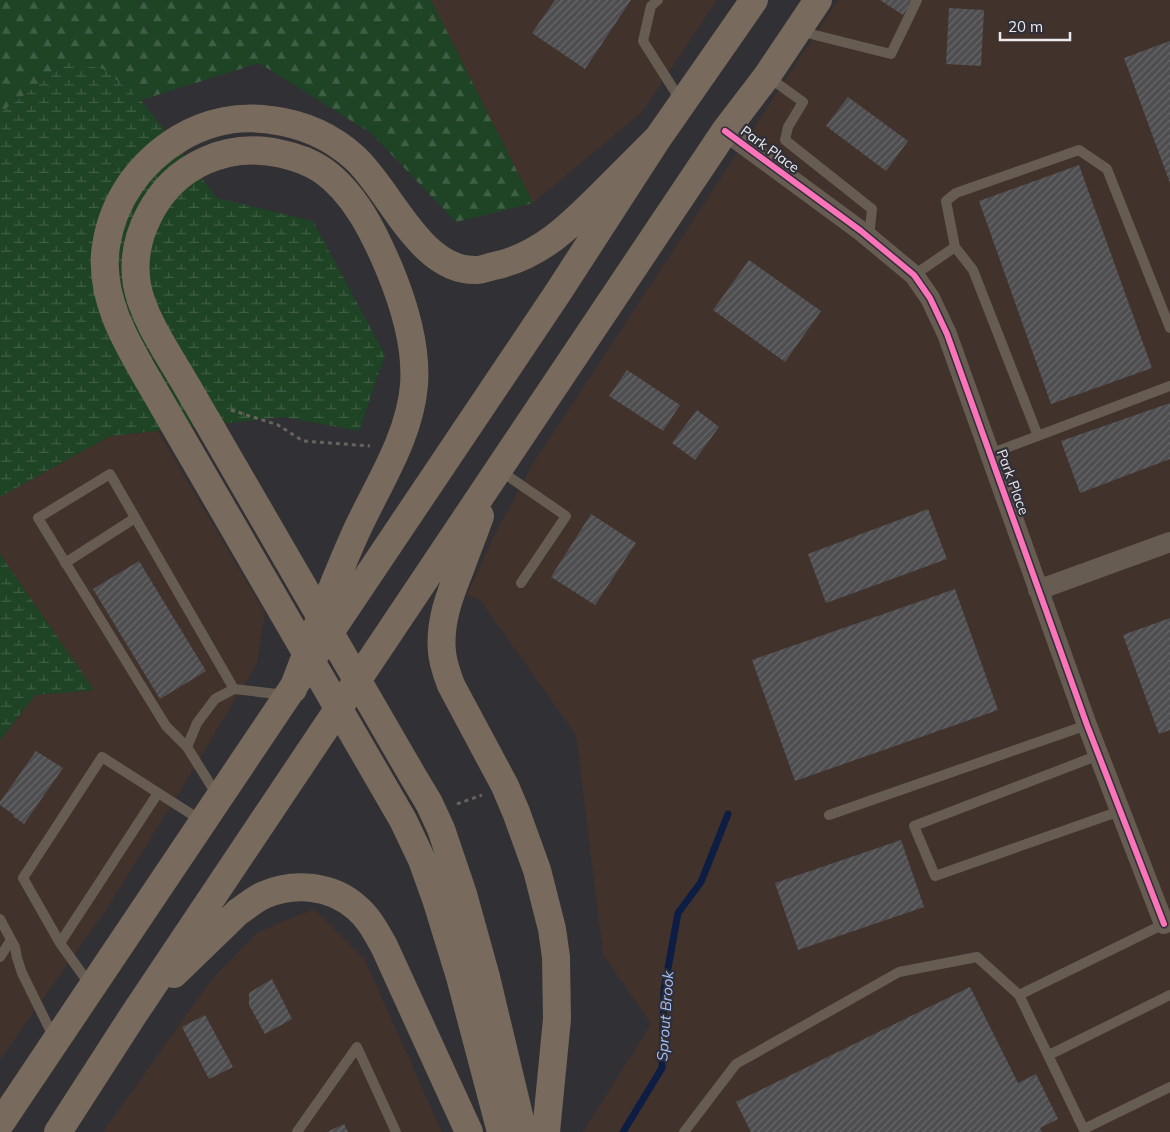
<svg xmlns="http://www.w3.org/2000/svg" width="1170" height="1132" viewBox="0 0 1170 1132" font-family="Mulish,sans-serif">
<defs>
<pattern id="forest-firs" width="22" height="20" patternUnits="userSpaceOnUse" patternTransform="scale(1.25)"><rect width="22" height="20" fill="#1e4325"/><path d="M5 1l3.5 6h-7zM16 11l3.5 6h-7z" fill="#3f5e45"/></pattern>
<pattern id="wetland-marsh" width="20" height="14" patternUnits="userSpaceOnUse" patternTransform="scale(1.25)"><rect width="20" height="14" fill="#1e4325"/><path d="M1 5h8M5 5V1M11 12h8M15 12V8" fill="none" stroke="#3f5e45"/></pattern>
<pattern id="building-hatch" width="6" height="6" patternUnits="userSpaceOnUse" patternTransform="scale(1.25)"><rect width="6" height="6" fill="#4e4d50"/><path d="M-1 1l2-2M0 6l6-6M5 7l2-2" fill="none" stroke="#68676a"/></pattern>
</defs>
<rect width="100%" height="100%" fill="#313034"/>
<path fill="#42322c" d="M431,0H717L642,112L533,203Z
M838,0H1170V1132H583L651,1024L603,954L576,735L480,600L467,595L494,536L534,462Z
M158,431L265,613L257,663L190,775L106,910L0,1060V740L35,695L93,690L0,554V497L110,436Z
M314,909L365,960L442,1132H103L212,979L258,932Z"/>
<path fill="url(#forest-firs)" d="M0,0H431L533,203L456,222L371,133L259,63L141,100L103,69L69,62L0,113Z"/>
<path fill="url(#wetland-marsh)" d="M69,62L103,69L141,100L217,198L313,221L385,355L359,431L284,417L110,436L0,497V113Z
M0,554L94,690L35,695L0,740Z"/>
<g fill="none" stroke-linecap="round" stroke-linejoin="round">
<path stroke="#0d1d43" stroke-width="7" d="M623,1132L662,1068L664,990L678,913L701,882L728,814"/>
</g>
<path fill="url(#building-hatch)" d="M555,0H631L585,69L532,33Z
M880,0H913L903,15Z
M949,8L984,10L981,66L946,64Z
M1170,41V183L1124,58Z
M848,97L908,141L886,171L826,126Z
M1079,165L1152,368L1051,404L979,201Z
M749,260L821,311L785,362L713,310Z
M627,370L680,405L663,431L609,396Z
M1170,403V459L1080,493L1061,441Z
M697,410L719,427L695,460L672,443Z
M928,509L947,559L826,603L808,554Z
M591,514L636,543L595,605L551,577Z
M139,561L206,671L160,699L93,589Z
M955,589L998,710L795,781L752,660Z
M1170,618V730L1159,734L1123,635Z
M36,751L63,768L24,824L13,816L14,815L0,805V802Z
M901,840L924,907L798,950L775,883Z
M272,979L292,1019L265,1034L249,1005V993Z
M970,987L1018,1083L1036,1074L1058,1119L1040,1128L1042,1132H751L736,1102Z
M205,1015L233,1067L209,1079L182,1027Z
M344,1124L348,1132H327Z"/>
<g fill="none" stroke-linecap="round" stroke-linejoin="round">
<path stroke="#68625d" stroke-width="3" stroke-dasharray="4 4" stroke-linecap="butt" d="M231,410L278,425L303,441L370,446
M457,804L482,795"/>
<path stroke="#665c52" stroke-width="10" d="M658,0L651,6L643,41L681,101
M799,31L891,54L917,0
M767,76L803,102L788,127L785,140L872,209L869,237
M955,247L973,270L1038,436
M914,275L955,247L946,201L956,193L1079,150L1107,169L1170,328
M990,454L1170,386
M499,470L566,516L521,583
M65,563L135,518
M187,747L166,726L38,518L110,474L234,689
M1099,755L914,826L935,876L1120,811
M217,795L187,747L197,723L215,699L234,689L285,695
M829,815L1087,725
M0,919L15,947L17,958L22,973L54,1038
M60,943L158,793
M0,957L11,940
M90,985L60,943L23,878L102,757L202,821
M1019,995L1166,923
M1049,1055L1170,995
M1084,1129L1170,1087
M297,1132L357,1047L396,1132
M684,1132L736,1064L899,972L977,957L1019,995L1085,1132"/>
<path stroke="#665c52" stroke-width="20" d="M725,131L861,231L914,275L930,298L947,334L1087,725L1164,924
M1038,590L1170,542"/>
<path stroke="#786a5c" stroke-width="28" d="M480,516C474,533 467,550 461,567C450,594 439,622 442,652C443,664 447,674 451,685L505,786L516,812L537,870L552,929L556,957L557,1019L546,1132
M293,689C313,636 333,583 356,532C377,486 410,437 414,385C417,345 404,304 389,268C374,233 355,193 322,170C310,162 296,157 282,154C228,141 174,165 149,215C138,236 133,261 137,285C143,319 171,358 188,388L414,778L429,803L441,829L463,894L486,977L523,1132
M174,974L238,912C247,906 255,899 264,895C294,882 332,885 357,908C369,918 376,932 384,946L469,1132
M0,1124L557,294L658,138L754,0
M58,1132L134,1014L725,131L767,76L818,0
M501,1132L460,977L436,899L422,860L403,820L162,404C135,356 97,303 106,246C113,200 140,162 180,138C207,122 239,115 271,120C303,124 331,136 355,158C391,191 420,272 477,270C482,270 489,267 494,266C541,256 572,224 604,192C622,174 640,156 658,138"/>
<defs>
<path id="cycleway" d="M725,131L861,231L914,275L930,298L947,334L1087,725L1164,924"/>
</defs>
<use href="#cycleway" stroke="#302e36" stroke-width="9"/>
<use href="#cycleway" stroke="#fb73b8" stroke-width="6"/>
</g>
<g text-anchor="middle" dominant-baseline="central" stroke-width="4.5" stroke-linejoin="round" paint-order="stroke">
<g font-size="14" fill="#ebeaef" stroke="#302e36">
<text transform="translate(770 149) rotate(36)">Park Place</text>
<text transform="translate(1013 482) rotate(70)">Park Place</text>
</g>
<g font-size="15" font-style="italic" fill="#a5c2fc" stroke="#302e36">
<text transform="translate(665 1016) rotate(-86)">Sprout Brook</text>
</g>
</g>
<path d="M1000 32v8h70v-8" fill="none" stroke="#ebeaef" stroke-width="2.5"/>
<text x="1008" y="32" font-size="15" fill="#ebeaef" stroke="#302e36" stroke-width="4" paint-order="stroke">20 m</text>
</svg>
